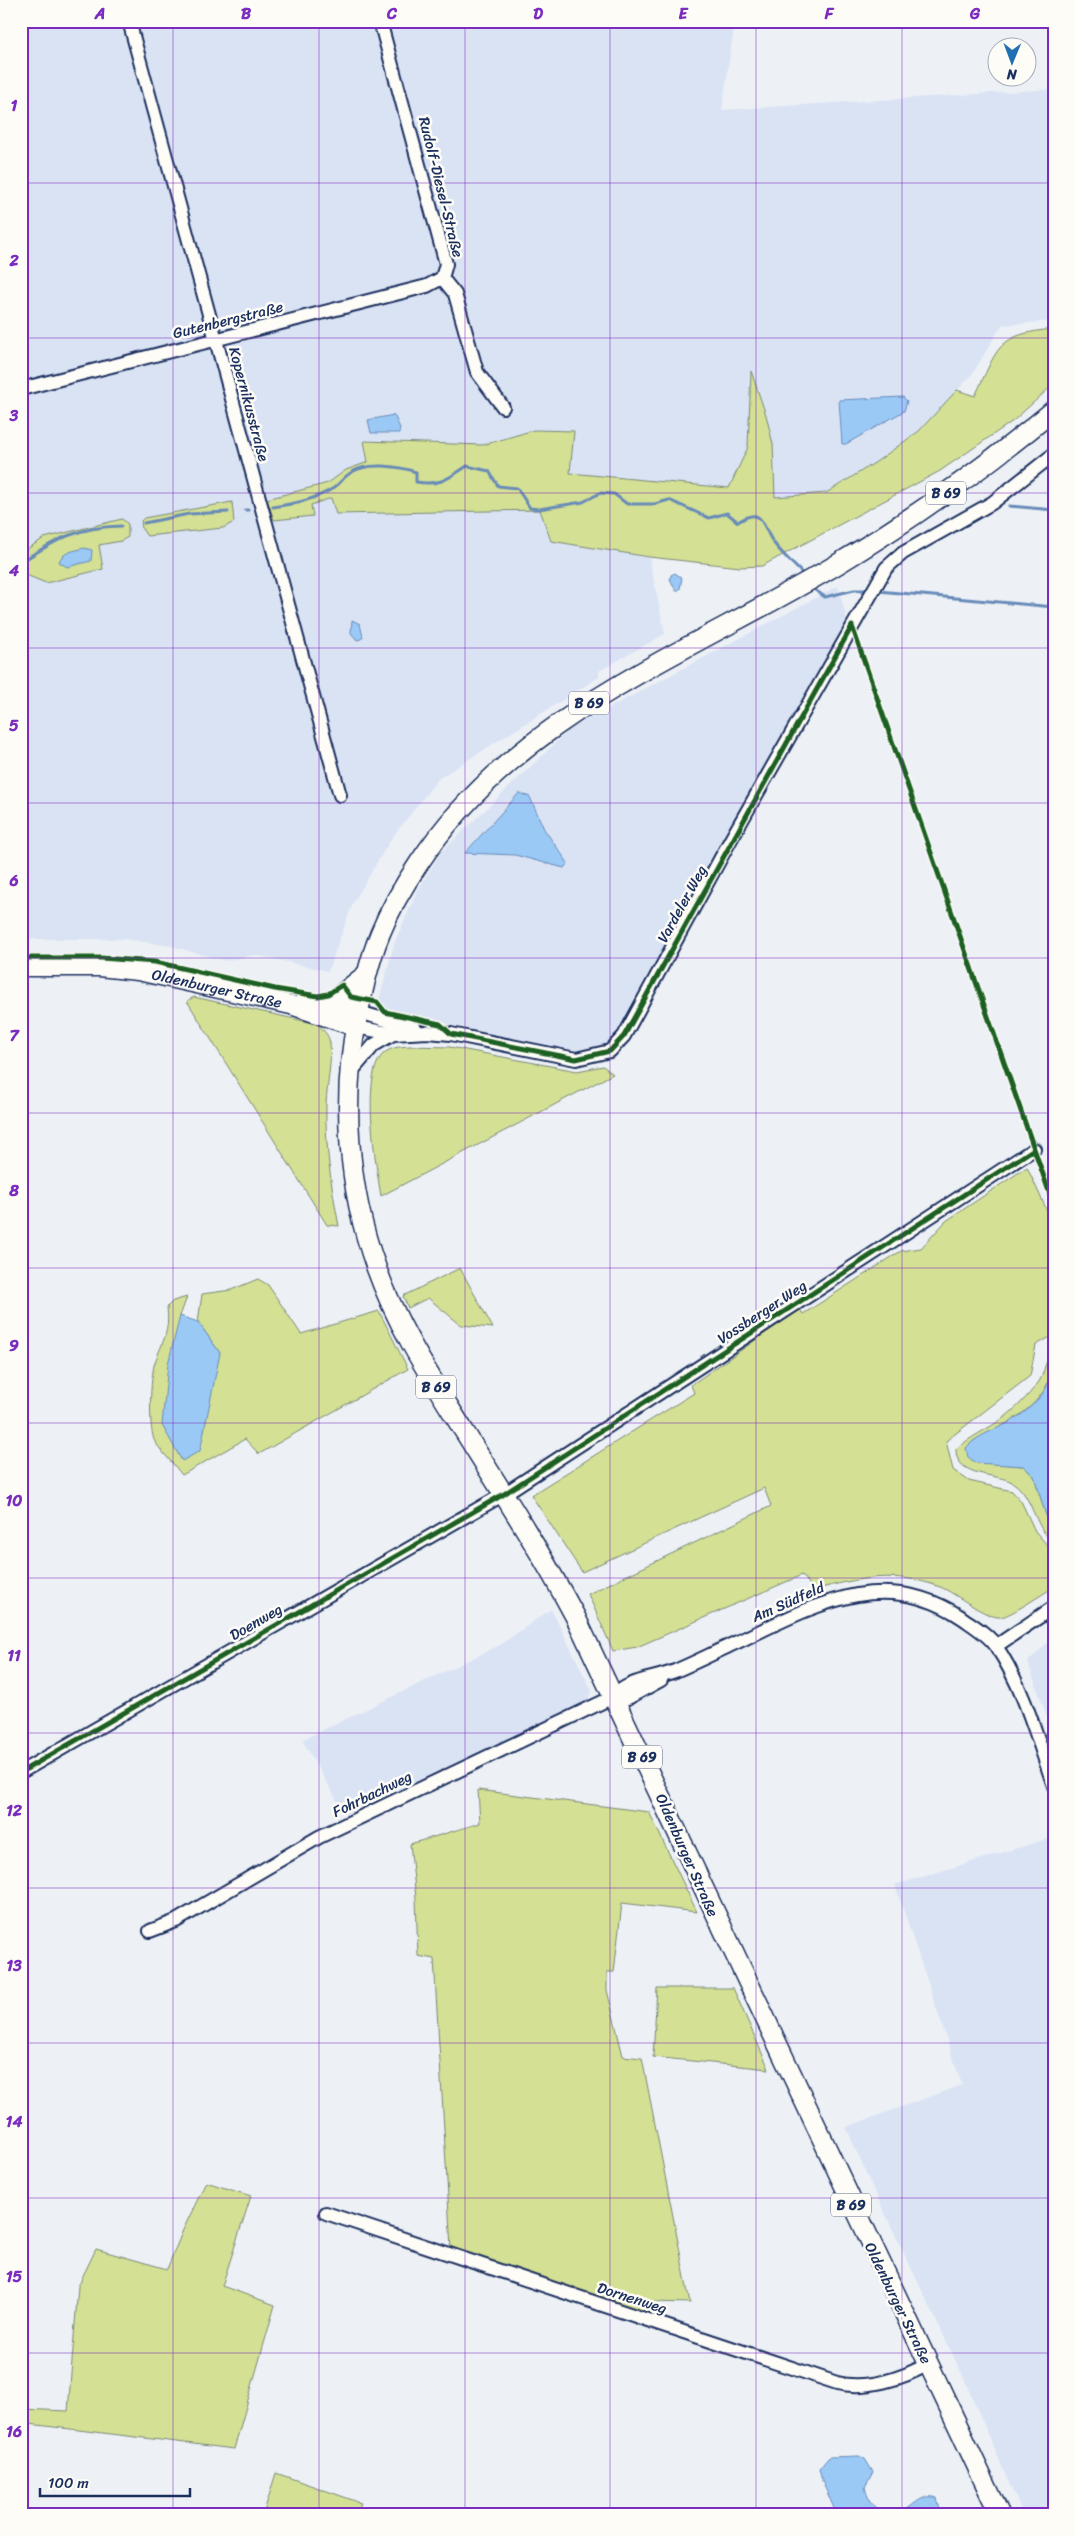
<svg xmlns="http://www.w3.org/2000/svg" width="1075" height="2536" viewBox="0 0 1075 2536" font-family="Sriracha,sans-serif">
<rect width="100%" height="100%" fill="#edf1f6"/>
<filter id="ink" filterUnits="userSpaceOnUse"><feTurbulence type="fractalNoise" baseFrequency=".02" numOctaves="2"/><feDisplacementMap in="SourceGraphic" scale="10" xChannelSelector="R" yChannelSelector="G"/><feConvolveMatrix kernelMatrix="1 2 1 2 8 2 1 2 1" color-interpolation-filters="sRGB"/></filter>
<g filter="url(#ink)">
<path fill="#dae3f4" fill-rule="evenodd" d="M21,21H735L722,110L1054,89V321L1002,325L971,376L919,431L876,462L825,493L775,497L773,444L751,373L748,447L730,488L570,473L534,430L483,445L365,441L368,462L346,470L328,483L267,499L313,516L311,505L331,498L336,514L540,510L551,541L649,557L665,634L599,671V677L438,779L391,839L353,903L328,971L255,955L225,961L171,946L125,939H21V573L27,577L103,569L98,545L121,541L45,538L21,553ZM189,509L204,530L181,531L144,518L175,514Z
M838,586L848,624L611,1043L572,1052L467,1029L387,1009L382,1006L379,1000L395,941L418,890L440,853L571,728Z
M551,1609L592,1691L587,1701L577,1708L345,1814L302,1740L500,1645Z
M1054,1636V1738L1028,1662Z
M1054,1837V2515H1023L962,2374L868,2178L846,2127L962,2085L895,1885Z"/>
<path fill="#d4e093" stroke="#788878" d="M1054,329V384L1013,421L940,471L762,566L740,567L649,557L551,541L540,510L336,514L331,498L311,505L313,516L274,520L267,499L328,483L346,470L368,462L364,441L483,445L534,430L574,431L570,473L729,488L748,447L751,371L766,415L773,444L775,497L826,493L876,462L919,431L957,390L975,396C998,348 996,334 1054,329Z
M232,502L234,522L223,528L147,536L142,529L141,521L144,518Z
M122,519L128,524V537L121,541L99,545L103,569L46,583L21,573V553L44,538Z
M194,997L318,1024C323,1030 329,1035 330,1043C332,1063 327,1084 326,1104C325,1146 331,1185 339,1226L327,1225L187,1001Z
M410,1046L450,1047L577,1071L603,1066L613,1074L381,1196C376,1166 361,1078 382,1055C390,1047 399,1047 410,1046Z
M1027,1167L1054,1226V1335L1036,1345L1030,1376L946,1441L953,1470L969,1481L1012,1491L1021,1501L1035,1531L1054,1553V1587C1044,1593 1010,1616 1001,1617C986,1619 956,1593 940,1587C895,1570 858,1578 814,1590L802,1575L637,1647L613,1651L588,1594L771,1506L764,1488L582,1572L531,1495L694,1393L691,1385L800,1309L803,1314L901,1251L921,1248L946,1221Z
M460,1268L493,1328L461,1325L428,1298L408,1308L403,1296Z
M258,1279L268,1285L301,1334L379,1311L408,1369L259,1454L245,1439L182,1475C174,1464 163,1454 155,1442C148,1430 150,1376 155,1362C163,1340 170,1332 167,1307L173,1301L187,1297L180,1316L220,1353L198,1322L202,1294L231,1290Z
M1054,1352C1054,1404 1013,1420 973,1441L976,1462L1023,1466L1034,1476L1050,1528L1054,1530V1543C1050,1539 1046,1536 1043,1531C1033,1516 1029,1492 1012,1482C995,1473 955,1477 956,1449C970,1437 986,1430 1002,1419C1016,1409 1027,1397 1038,1383C1045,1374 1044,1359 1054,1352Z
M478,1790L649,1812L697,1912L622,1903L614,1972H607V1990L623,2056L642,2058L690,2303L651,2302L647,2316L451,2249L434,1959L418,1956L416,1898L410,1844L480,1823Z
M657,1988H733L769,2069L653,2057Z
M206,2182L251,2196L222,2286L275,2305L234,2449L21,2423V2409L68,2411L78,2286L96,2249L167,2269L183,2230Z
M276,2473L361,2503L356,2515H263Z"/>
<path fill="#9bc9f6" stroke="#688bb9" d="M903,397L907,401L904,411L846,444H842L839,400Z
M394,415L400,428L399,433H371L368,420Z
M84,548L92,550L91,561L67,567L59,562C62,552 74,551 84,548Z
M675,573L682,578L680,589L676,591L670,579L671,575Z
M352,620L360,624L363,637L361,639L357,640L351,633Z
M519,793L530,797L544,829L568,863L564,868L515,855L465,853Z
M180,1316L198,1322L220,1353L200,1451L182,1461L162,1425L168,1364Z
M1054,1365V1530L1050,1529L1034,1476L1023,1466L976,1463L968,1457L966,1448C976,1436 992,1431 1006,1424C1028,1413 1051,1391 1054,1365Z
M859,2456L865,2459L873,2472L865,2487C870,2505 880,2515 899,2514C912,2508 922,2492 937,2498L941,2512L938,2515H837L822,2481L819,2469L829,2457Z"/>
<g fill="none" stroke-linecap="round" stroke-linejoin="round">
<path stroke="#688bb9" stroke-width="3" d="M1009,506L1054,510
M273,507C293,504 314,500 332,489C339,485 344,476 352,472C368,462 398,466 416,472V482C440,486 447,479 467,466L489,471L498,486L517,488L530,508L539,509L583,502L600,493L614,494L627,504H655L669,500L709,518L727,513L738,522C763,505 762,526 773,542C781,553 792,563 802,573
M245,510H248
M144,523L189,514L228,512
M21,562C57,539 77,527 121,526
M815,590L825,597L854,590H869
M878,591L1054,607"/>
<defs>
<path id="minor" d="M129,21L340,795
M380,21L446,264L442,278L455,294L477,372L503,407
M21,389L427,286L442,278
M359,1012L416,1029
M356,1027L393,1034L427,1032L451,1034L576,1059L610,1051L624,1036L730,841L886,568L903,553L992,503L1054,454
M351,1072L374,1045L393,1034
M996,1646L1054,1607
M613,1697L628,1698L661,1680
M21,1772L504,1494L1034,1149
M150,1931L176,1921L319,1837L613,1697C629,1679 653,1680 675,1671C694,1663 714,1653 733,1644C809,1609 880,1564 961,1617C972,1625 988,1634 996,1646C1024,1688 1037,1738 1054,1786
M326,2213L837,2383C866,2390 902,2379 928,2364"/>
<g id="secondary">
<path id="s1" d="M21,967H99L138,971L291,1005L356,1027"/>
<path d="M328,1004L366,974"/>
<path d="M301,1005L328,1004L359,1012"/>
</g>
<path id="primary" d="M1000,2515L576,1618C542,1554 503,1493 464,1431C431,1378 397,1326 376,1267C348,1189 341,1101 357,1019C363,990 369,961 380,934C390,909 404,885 419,863C517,714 689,653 836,565C913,519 985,467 1054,410"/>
</defs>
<use href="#minor" stroke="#1b2f5e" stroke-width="16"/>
<use href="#secondary" stroke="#1b2f5e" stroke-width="21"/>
<use href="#primary" stroke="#1b2f5e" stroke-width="22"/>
<use href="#minor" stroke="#fdfcf7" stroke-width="12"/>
<use href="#secondary" stroke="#fdfcf7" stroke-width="18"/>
<use href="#primary" stroke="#fdfcf7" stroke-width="19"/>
<defs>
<path id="cycleway" d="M852,626L1054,1206
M21,958H101L155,962L275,989L318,996L328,994L342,985L351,997L377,1002L385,1012L440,1024L451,1034L576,1059L610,1051L624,1036L852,626
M21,1772L504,1494L1034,1149"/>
</defs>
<use href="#cycleway" stroke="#fdfcf7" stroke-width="8"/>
<use href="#cycleway" stroke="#1b5e20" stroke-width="5"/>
</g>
</g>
<path fill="none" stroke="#7b2cbf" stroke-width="1" stroke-opacity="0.55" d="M173,21V2515M319,21V2515M465,21V2515M610,21V2515M756,21V2515M902,21V2515M21,183H1054M21,338H1054M21,493H1054M21,648H1054M21,803H1054M21,958H1054M21,1113H1054M21,1268H1054M21,1423H1054M21,1578H1054M21,1733H1054M21,1888H1054M21,2043H1054M21,2198H1054M21,2353H1054"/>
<g text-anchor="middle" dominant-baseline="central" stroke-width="5" stroke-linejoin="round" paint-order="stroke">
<g fill="#fdfcf7" stroke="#5f6c8c" stroke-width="1">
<rect x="926" y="481.5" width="40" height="23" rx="4"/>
<rect x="569" y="691.5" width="40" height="23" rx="4"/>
<rect x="416" y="1375.5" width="40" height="23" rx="4"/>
<rect x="622" y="1745.5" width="40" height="23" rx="4"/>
<rect x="831" y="2193.5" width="40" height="23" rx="4"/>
</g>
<g font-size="14" font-weight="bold" fill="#1b2f5e">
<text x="946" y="493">B 69</text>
<text x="589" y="703">B 69</text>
<text x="436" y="1387">B 69</text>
<text x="642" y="1757">B 69</text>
<text x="851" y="2205">B 69</text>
</g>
<g font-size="15" fill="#1b2f5e" stroke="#fdfcf7">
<text transform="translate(441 187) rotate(76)">Rudolf-Diesel-Straße</text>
<text transform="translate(228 320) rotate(-14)">Gutenbergstraße</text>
<text transform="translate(249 404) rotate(75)">Kopernikusstraße</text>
<text transform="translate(682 904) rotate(-61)">Vardeler Weg</text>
<text stroke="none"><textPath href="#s1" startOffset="198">Oldenburger Straße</textPath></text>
<text transform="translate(762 1312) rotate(-33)">Vossberger Weg</text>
<text transform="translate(788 1602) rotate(-24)">Am Südfeld</text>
<text transform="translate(256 1622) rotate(-30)">Doenweg</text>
<text transform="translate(372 1794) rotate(-26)">Fohrbachweg</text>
<text transform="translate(687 1855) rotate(66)">Oldenburger Straße</text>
<text transform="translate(632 2298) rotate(18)">Dornenweg</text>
<text transform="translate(898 2303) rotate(64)">Oldenburger Straße</text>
</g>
</g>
<rect width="1075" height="2536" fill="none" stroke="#fdfcf7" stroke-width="55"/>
<g transform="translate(1012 62) rotate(181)"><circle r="24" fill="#fdfcf7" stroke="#a3aaba"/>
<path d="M0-4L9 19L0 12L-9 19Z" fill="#1f6fb2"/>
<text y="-8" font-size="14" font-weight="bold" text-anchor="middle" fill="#1b2f5e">N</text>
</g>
<path d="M40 2488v8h150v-8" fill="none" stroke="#1b2f5e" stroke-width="2.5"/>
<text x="48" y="2488" font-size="15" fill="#1b2f5e" stroke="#fdfcf7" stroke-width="4" paint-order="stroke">100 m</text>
<rect x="28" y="28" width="1020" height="2480" fill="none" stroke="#7b2cbf" stroke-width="2"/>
<g font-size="16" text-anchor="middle" font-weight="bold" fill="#7b2cbf">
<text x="100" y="19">A</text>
<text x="246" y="19">B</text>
<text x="392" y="19">C</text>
<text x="538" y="19">D</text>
<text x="683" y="19">E</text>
<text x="829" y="19">F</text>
<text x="975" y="19">G</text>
<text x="14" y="111">1</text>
<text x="14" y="266">2</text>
<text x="14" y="421">3</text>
<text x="14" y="576">4</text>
<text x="14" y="731">5</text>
<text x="14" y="886">6</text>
<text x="14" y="1041">7</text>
<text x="14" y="1196">8</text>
<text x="14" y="1351">9</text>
<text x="14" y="1506">10</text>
<text x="14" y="1661">11</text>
<text x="14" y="1816">12</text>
<text x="14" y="1971">13</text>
<text x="14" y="2127">14</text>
<text x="14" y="2282">15</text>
<text x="14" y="2437">16</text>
</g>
</svg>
